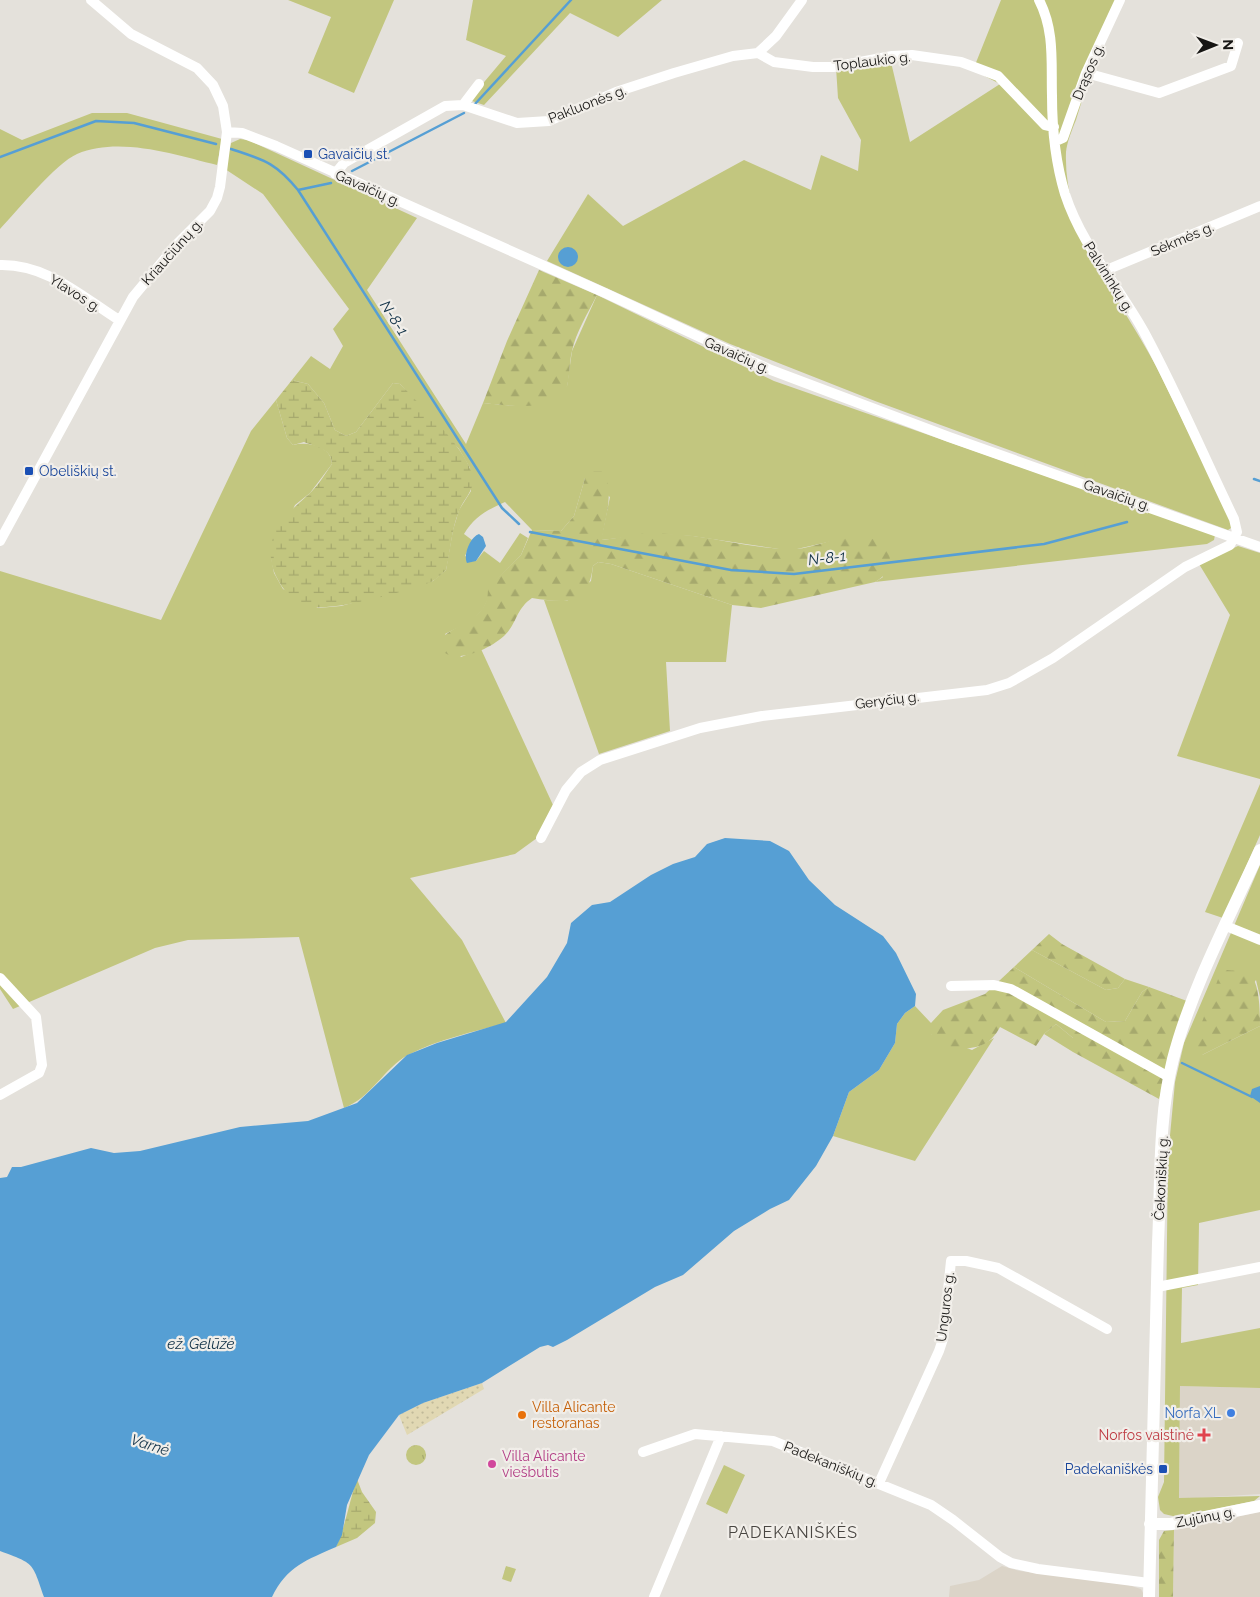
<svg xmlns="http://www.w3.org/2000/svg" width="1260" height="1597" viewBox="0 0 1260 1597" font-family="Raleway,sans-serif">
<defs>
<pattern id="forest-firs" width="22" height="20" patternUnits="userSpaceOnUse" patternTransform="scale(1.25)"><rect width="22" height="20" fill="#c2c67f"/><path d="M5 1l3.5 6h-7zM16 11l3.5 6h-7z" fill="#a6a96d"/></pattern>
<pattern id="wetland-marsh" width="20" height="14" patternUnits="userSpaceOnUse" patternTransform="scale(1.25)"><rect width="20" height="14" fill="#c2c67f"/><path d="M1 5h8M5 5V1M11 12h8M15 12V8" fill="none" stroke="#a6a96d"/></pattern>
<pattern id="sand-dots" width="8" height="8" patternUnits="userSpaceOnUse" patternTransform="scale(1.25)"><rect width="8" height="8" fill="#e1d8b3"/><path d="M2 2h.1M6 6h.1" fill="none" stroke="#c0b999" stroke-width="1.8" stroke-linecap="round"/></pattern>
<pattern id="park-tufts" width="24" height="20" patternUnits="userSpaceOnUse" patternTransform="scale(1.25)"><rect width="24" height="20" fill="#c2c67f"/><path d="M3 7l-1-3M5 7V3M7 7l1-3M15 17l-1-3M17 17v-4M19 17l1-3" fill="none" stroke="#a6a96d"/></pattern>
</defs>
<rect width="100%" height="100%" fill="#e4e1db"/>
<path fill="#dbd4c8" d="M1180,1386L1260,1388V1494L1179,1499Z
M1260,1512V1597H1173L1174,1530Z
M1002,1566L1020,1571L1122,1583L1141,1589L1145,1597H949L950,1586L979,1580Z"/>
<path fill="#c2c67f" d="M288,0H394L354,93L308,73L331,17Z
M473,0H662L618,37L570,13L484,105L469,100L506,56L466,40Z
M1001,0H1123C1106,40 1088,78 1076,120C1072,130 1067,142 1066,152C1063,232 1121,300 1156,366C1182,418 1207,471 1232,523L1231,528L1228,530L875,401L730,344L547,261L588,194L623,226L744,160L811,190L821,155L858,171L861,140L838,98L836,67L890,58L910,142L1000,84L973,70Z
M92,113H127L222,139L217,165C175,155 120,136 77,154C56,163 17,211 0,229V129L22,140Z
M240,139L248,140L417,218L367,290L466,444L483,403L516,406L567,386L572,351L597,295L774,381L1215,535L1214,540L1207,544L875,582L883,577L850,537L797,549H779L692,536L656,534L601,540L610,497L585,478L574,516L561,531L532,530L505,502C487,510 474,517 464,534L472,540L465,556L476,561L484,551L500,563L520,533L528,538L521,555L489,588C489,615 467,623 445,634L461,657L481,649L553,805L537,838L515,854L410,878L462,940L506,1023C474,1032 438,1039 408,1055C384,1068 372,1097 344,1108L299,937L188,940L155,948L13,1009L0,989V571L161,620L251,431L276,400L287,438L293,445C307,441 332,446 332,464L310,493L295,505L271,557L274,573L283,589L318,608L341,606L433,581L446,570L453,530L459,510L471,491L470,468L459,449L400,384L393,383L356,432L346,436L335,430L324,403L308,384L292,380L311,356L330,369L343,346L333,329L349,309L263,194L225,169L231,143Z
M1238,546L1260,553V779L1177,756L1230,615L1199,564Z
M598,562L611,564L732,605L726,662H666L670,731L599,754L544,600L567,601L591,581L593,566Z
M1260,784V835L1223,918L1205,912Z
M1260,865V997L1256,980L1202,1055L1260,1026V1210L1199,1223L1198,1285L1182,1288L1181,1343L1260,1328V1388L1180,1386L1179,1498L1260,1496L1254,1501L1177,1517L1164,1514L1160,1510L1158,1497L1164,1482L1168,1157L1175,1082L1184,1043Z
M1032,950L1106,990L1118,988L1125,979L1149,987L1142,992L1125,1021L1106,1022L1014,967Z
M915,1006L931,1023V1034L972,1050L994,1038L915,1161L833,1136L849,1092L879,1070L895,1043L897,1024L905,1013Z
M1056,1024L1073,1038V1052L1044,1034Z
M724,1465L745,1475L727,1514L706,1504Z"/>
<path fill="url(#forest-firs)" d="M539,270L597,295C588,313 576,332 572,351C569,363 570,375 567,386C560,414 504,405 483,403L507,341Z
M594,471H603C615,495 605,515 602,540C612,539 621,537 632,535C651,532 673,534 693,536C726,540 761,550 795,549C818,548 843,532 866,537C892,542 900,568 875,582L761,608L732,605L611,564L598,562L593,566C588,607 566,603 532,598C516,609 517,623 505,635C491,649 447,670 437,643C455,621 489,622 488,588L521,555L532,530L561,531L574,516L585,478Z
M1049,934L1062,944L1125,979L1118,988L1106,990L1032,950Z
M1014,967L1106,1022L1125,1021L1142,992L1149,987L1187,1001L1159,1099L1073,1052V1038L1056,1024L1044,1034L1036,1046L1000,1027C987,1052 966,1049 941,1048L931,1034V1023L943,1010L985,994Z
M1227,970C1233,971 1240,970 1246,972C1260,976 1260,1012 1260,1026L1202,1055L1195,1052L1193,1046L1220,974Z
M1174,1530L1173,1597H1159V1540L1164,1531Z"/>
<path fill="url(#wetland-marsh)" d="M292,380L308,384L324,403L335,430L346,436L356,432L393,383L400,384C419,404 472,453 473,480C473,492 463,500 459,511C451,530 451,550 446,570C441,574 437,579 431,582C408,591 324,615 302,605C291,600 282,588 277,578C271,567 269,553 272,541C277,520 294,508 309,494C318,486 325,474 332,464C332,449 316,447 304,442L293,445L287,438L276,400Z
M357,1479L362,1492L376,1512L375,1523L357,1538L336,1547C346,1525 349,1502 357,1479Z"/>
<path fill="url(#sand-dots)" d="M482,1383L484,1389L407,1435L399,1415L423,1403Z"/>
<path fill="url(#park-tufts)" d="M406 1455a10 10 0 1 1 20 0a10 10 0 1 1-20 0Z
M506,1566L516,1569L511,1582L502,1579Z"/>
<path fill="#569fd4" d="M558 257a10 10 0 1 1 20 0a10 10 0 1 1-20 0Z
M479,534L483,537L486,546L476,561L467,563C463,555 470,537 479,534Z
M725,838L770,841L789,851L809,880L835,905L883,936L896,953L916,994L915,1006L905,1013L897,1024L895,1043L879,1070L849,1092L833,1136L816,1166L789,1200L770,1209L734,1231L683,1275L655,1287L567,1340L553,1347L548,1345L540,1347L482,1383L423,1403L399,1415L369,1455L347,1505L342,1535L336,1547C307,1560 287,1566 272,1597H44C32,1562 35,1564 0,1551V1178L7,1177L12,1167H21L91,1148L114,1153L140,1151L240,1127L308,1121L357,1103L407,1055L437,1043L506,1022L547,977L567,943L571,923L592,905L610,902L651,875L673,864L695,857L707,844Z
M1260,1086V1103L1250,1096L1252,1089Z"/>
<g fill="none" stroke-linecap="round" stroke-linejoin="round">
<path stroke="#569fd4" stroke-width="2.5" d="M475,104L571,0
M231,149C264,160 275,162 298,190L502,508L519,524
M0,157L96,121L134,123L216,144
M352,171L464,113
M298,190L331,183
M1254,479L1260,481
M530,532L731,570L794,574L1044,544L1127,522
M1182,1063L1252,1097"/>
<path stroke="#fff" stroke-width="10" d="M758,53L774,62L813,67H833L892,56L912,55L961,62L998,76L1045,125L1054,127
M1086,73L1159,93L1231,66L1238,43
M463,105L479,84
M227,132L242,133L276,146L605,293L771,370L949,437L1260,547
M1056,141L1063,138L1086,73L1120,0
M335,174L344,163L445,106L463,105L517,123L549,121L616,92L674,73L733,56L758,53L776,36L802,0
M0,265C47,264 81,296 119,320
M1104,271L1260,206
M0,541L133,297L177,244L210,211L217,198L220,187L227,132L223,106L213,85L197,68L131,34L91,0
M541,838L566,790L581,772L600,760L700,728L762,716L987,690L1009,683L1053,658L1185,567L1230,545L1237,532L1234,519C1204,457 1177,393 1144,332C1118,285 1082,246 1065,194C1056,164 1052,128 1052,96C1051,63 1055,31 1039,0
M1226,926L1260,940
M0,978L36,1017L42,1065L39,1073L0,1095
M951,986L994,985L1011,989L1169,1077
M1157,1287L1260,1267
M643,1452L695,1434L773,1441L931,1505L953,1520L1000,1557L1011,1563L1038,1569L1149,1583
M879,1483L939,1351L943,1339L951,1261H966L998,1268L1107,1329
M654,1597L721,1436"/>
<path stroke="#fff" stroke-width="12" d="M1150,1524H1171L1260,1506
M1149,1597C1151,1479 1154,1361 1158,1243C1161,1183 1158,1118 1173,1059C1191,989 1230,916 1260,850"/>
</g>
<g fill="#1a4fb4" stroke="#f1eee9" stroke-width="2">
<rect x="303" y="149" width="10" height="10" rx="2.5"/>
<rect x="24" y="466" width="10" height="10" rx="2.5"/>
<rect x="1158" y="1464" width="10" height="10" rx="2.5"/>
</g>
<circle fill="#3f7fe0" stroke="#f1eee9" stroke-width="2" cx="1231" cy="1413" r="5"/>
<circle fill="#e8710a" stroke="#f1eee9" stroke-width="2" cx="522" cy="1415" r="5"/>
<path fill="#e0444e" stroke="#f1eee9" stroke-width="2" d="M1201.5 1427.5h5v5h5v5h-5v5h-5v-5h-5v-5h5z"/>
<circle fill="#d1479c" stroke="#f1eee9" stroke-width="2" cx="492" cy="1464" r="5"/>
<g text-anchor="middle" dominant-baseline="central" stroke-width="4.5" stroke-linejoin="round" paint-order="stroke">
<g font-size="14" fill="#171614" stroke="#f1eee9">
<text transform="translate(872 61) rotate(-7)">Toplaukio g.</text>
<text transform="translate(1088 72) rotate(-67)">Drąsos g.</text>
<text transform="translate(587 104) rotate(-21)">Pakluonės g.</text>
<text transform="translate(368 188) rotate(24)">Gavaičių g.</text>
<text transform="translate(1182 239) rotate(-23)">Sėkmės g.</text>
<text transform="translate(172 252) rotate(-48)">Kriaučiūnų g.</text>
<text transform="translate(1109 277) rotate(58)">Palvininkų g.</text>
<text transform="translate(75 293) rotate(32)">Ylavos g.</text>
<text transform="translate(737 355) rotate(24)">Gavaičių g.</text>
<text transform="translate(1117 495) rotate(19)">Gavaičių g.</text>
<text transform="translate(887 700) rotate(-7)">Geryčių g.</text>
<text transform="translate(1161 1178) rotate(-87)">Čekoniškių g.</text>
<text transform="translate(945 1307) rotate(-83)">Unguros g.</text>
<text transform="translate(831 1464) rotate(22)">Padekaniškių g.</text>
<text transform="translate(1205 1517) rotate(-11)">Zujūnų g.</text>
</g>
<g font-size="14" fill="#164399" stroke="#f1eee9" text-anchor="start">
<text x="318" y="154">Gavaičių st.</text>
<text x="39" y="471">Obeliškių st.</text>
<text x="1153" y="1469" text-anchor="end">Padekaniškės</text>
</g>
<g font-size="14" fill="#c56008" stroke="#f1eee9" text-anchor="start">
<text x="532" y="1407">Villa Alicante<tspan x="532" dy="16">restoranas</tspan></text>
</g>
<g font-size="14" fill="#366cbe" stroke="#f1eee9" text-anchor="end">
<text x="1221" y="1413">Norfa XL</text>
</g>
<g font-size="14" fill="#be3a42" stroke="#f1eee9" text-anchor="end">
<text x="1194" y="1435">Norfos vaistinė</text>
</g>
<g font-size="14" fill="#b23c85" stroke="#f1eee9" text-anchor="start">
<text x="502" y="1456">Villa Alicante<tspan x="502" dy="16">viešbutis</tspan></text>
</g>
<g font-size="15" font-style="italic" fill="#123248" stroke="#f1eee9">
<text transform="translate(394 318) rotate(57)">N-8-1</text>
<text transform="translate(827 558) rotate(-7)">N-8-1</text>
<text x="201" y="1344">ež. Gelūžė</text>
<text transform="translate(150 1445) rotate(18)">Varnė</text>
</g>
<g font-size="16" letter-spacing="1" fill="#494642" stroke="#f1eee9">
<text x="793" y="1532">PADEKANIŠKĖS</text>
</g>
</g>
<g transform="translate(1215 45) rotate(89)" stroke="#f1eee9" stroke-width="4" paint-order="stroke">
<path d="M0-4L9 19L0 12L-9 19Z" fill="#171614"/>
<text y="-8" font-size="14" font-weight="bold" text-anchor="middle" fill="#171614">N</text>
</g>
</svg>
